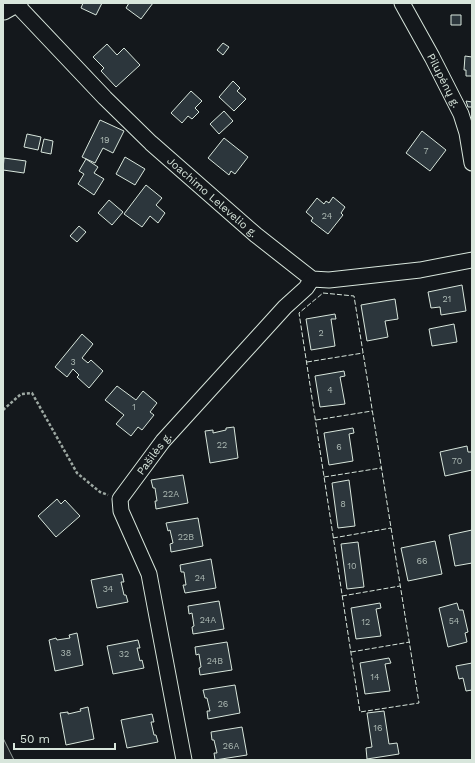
<svg xmlns="http://www.w3.org/2000/svg" width="475" height="763" viewBox="0 0 475 763" font-family="'Work Sans',sans-serif">
<rect width="100%" height="100%" fill="#14181c"/>
<path fill="#202428" stroke="#939e99" d="M3,738L14,760H3Z"/>
<path fill="#2c363c" stroke="#d8e6dc" d="M83,3H102L96,15L81,8Z
M129,3H153L141,19L126,8Z
M451,15H461V25H451Z
M223,43L229,47L223,55L217,50Z
M107,44L117,55L124,48L140,65L116,87L101,71L104,68L93,57Z
M465,56L472,57V76H466V70H464Z
M233,81L240,88L237,91L246,99L234,111L219,97Z
M191,91L202,101L195,108L199,112L192,119L188,116L182,123L171,113Z
M466,101L472,102V107H468Z
M224,111L233,121L219,134L210,124Z
M100,120L124,131L113,153L103,148L95,163L82,157Z
M422,131L446,150L430,171L406,153Z
M27,134L41,137L38,150L24,147Z
M224,138L248,157L235,174L231,171L229,175L208,158Z
M44,139L53,141L51,154L41,152Z
M125,157L145,169L135,185L116,174Z
M4,158L26,161L24,173L3,170Z
M86,159L98,167L94,173L104,179L94,195L78,184L84,174L79,171Z
M146,185L162,198L156,205L165,213L158,223L150,216L142,227L124,214Z
M333,197L345,207L341,213L343,215L328,234L311,221L313,218L306,212L317,198L324,204L326,201L329,203Z
M109,200L123,212L112,225L98,213Z
M79,226L86,232L77,242L70,236Z
M462,285L466,311L441,315L440,307L431,308L428,292Z
M395,299L398,319L385,321L388,337L367,341L361,305Z
M335,314L336,319H331L335,346L311,350L306,319Z
M454,324L457,342L432,346L429,329Z
M82,334L93,344L82,358L88,363L91,360L103,371L89,388L77,377L79,375L73,369L67,377L55,367Z
M344,371L345,376L340,377L345,404L320,407L315,376Z
M117,386L136,400L143,391L157,403L150,412L154,415L142,430L138,427L131,436L116,424L124,415L105,400Z
M234,427L238,458L210,463L205,431L213,430V433L226,430V428Z
M353,428L354,433L349,434L353,461L329,465L324,433Z
M467,446L468,452H472V470L445,476L440,452Z
M183,475L188,503L156,509L155,501H157L155,488H153L151,480Z
M349,480L355,526L338,528L332,483Z
M57,499L61,504L65,500L80,516L56,537L38,516Z
M198,518L203,546L171,552L170,544L173,543L170,530L168,531L166,523Z
M472,530V563L455,566L449,535Z
M435,541L442,574L408,581L401,548Z
M358,542L364,587L347,589L341,544Z
M211,559L216,588L185,593L183,585H186L184,572H181L180,565Z
M122,574L124,582H121L124,595H126L128,602L97,608L91,580Z
M219,601L224,629L193,634L192,627L194,626L192,613L189,614L188,606Z
M380,603L381,608L376,609L381,636L356,639L351,608Z
M457,603L459,610H463L468,632L465,633L467,642L448,647L439,608Z
M77,633L83,665L55,671L49,640L56,638L57,640L70,638L69,635Z
M138,640L140,648H137L140,661L142,660L144,668L113,674L107,646Z
M227,642L232,670L200,675L199,668L201,667L199,654L196,655L195,647Z
M389,658L391,663L385,664L390,691L365,694L360,663Z
M472,663V690L466,691L463,678L459,679L456,666Z
M235,685L240,713L208,719L207,711H210L207,698H205L203,690Z
M88,707L94,739L66,745L60,713L68,712V714L81,711L80,709Z
M384,711L389,744L397,743L399,754L367,759L366,748L372,747L367,713Z
M152,714L154,722H151L154,735H156L158,742L127,748L121,720Z
M242,727L247,755L215,760L214,753H217L214,740H212L211,732Z"/>
<g fill="none" stroke-linecap="round" stroke-linejoin="round">
<defs>
<g id="minor">
<path id="s1" d="M402,3L432,57L461,114L467,133L472,163"/>
<path id="s2" d="M17,5L105,98L151,143L256,235L312,279L329,280L420,270L472,260"/>
<path d="M3,12H4L20,3"/>
<path id="s3" d="M184,760L149,574L121,511L120,499L163,441L285,307L306,288L312,279"/>
</g>
</defs>
<use href="#minor" stroke="#d8e6dc" stroke-width="17"/>
<path stroke="#9da8a2" stroke-width="2.5" stroke-dasharray="3 2" stroke-linecap="butt" d="M3,410L21,394L32,393L77,473L100,492L108,495"/>
<use href="#minor" stroke="#14181c" stroke-width="15"/>
<path stroke="#d8e6dc" stroke-width="1" stroke-dasharray="5 2" stroke-linecap="butt" d="M323,293L354,296L419,703L360,712L299,313Z
M307,362L363,353
M316,420L372,411
M324,477L381,468
M333,538L391,528
M342,596L400,586
M351,652L410,642"/>
</g>
<g text-anchor="middle" dominant-baseline="central" stroke-width="3" stroke-linejoin="round" paint-order="stroke">
<g font-size="9" fill="#adbab4">
<text x="105" y="140">19</text>
<text x="426" y="151">7</text>
<text x="327" y="216">24</text>
<text x="447" y="299">21</text>
<text x="321" y="333">2</text>
<text x="73" y="362">3</text>
<text x="330" y="390">4</text>
<text x="134" y="407">1</text>
<text x="222" y="445">22</text>
<text x="339" y="447">6</text>
<text x="457" y="461">70</text>
<text x="171" y="494">22A</text>
<text x="343" y="504">8</text>
<text x="186" y="537">22B</text>
<text x="422" y="561">66</text>
<text x="352" y="566">10</text>
<text x="200" y="578">24</text>
<text x="108" y="589">34</text>
<text x="208" y="620">24A</text>
<text x="454" y="621">54</text>
<text x="366" y="622">12</text>
<text x="66" y="653">38</text>
<text x="124" y="654">32</text>
<text x="215" y="661">24B</text>
<text x="375" y="677">14</text>
<text x="223" y="704">26</text>
<text x="378" y="728">16</text>
<text x="231" y="746">26A</text>
</g>
<g font-size="11" fill="#d8e6dc" stroke="#14181c">
<text stroke="none"><textPath href="#s1" startOffset="88">Pilupėnų g.</textPath></text>
<text stroke="none"><textPath href="#s2" startOffset="274">Joachimo Lelevelio g.</textPath></text>
<text stroke="none"><textPath href="#s3" startOffset="327">Pašilės g.</textPath></text>
</g>
</g>
<rect width="475" height="763" fill="none" stroke="#d8e6dc" stroke-width="8"/>
<path d="M14 743v6h101v-6" fill="none" stroke="#d8e6dc" stroke-width="2"/>
<text x="20" y="743" font-size="12" fill="#d8e6dc" stroke="#14181c" stroke-width="3" paint-order="stroke">50 m</text>
</svg>
